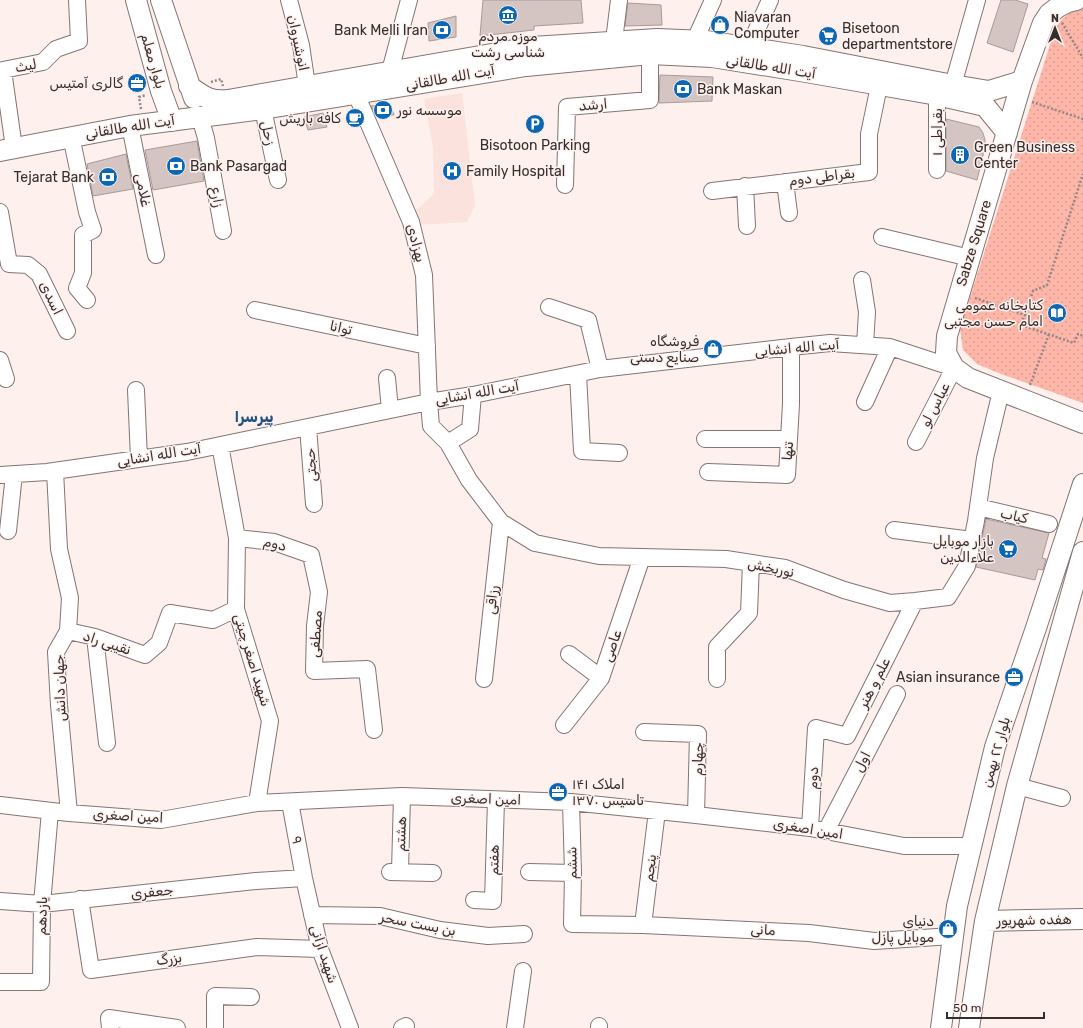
<svg xmlns="http://www.w3.org/2000/svg" width="1083" height="1028" viewBox="0 0 1083 1028" font-family="Rubik,Vazirmatn,sans-serif">
<defs>
<pattern id="park-dots" width="8" height="8" patternUnits="userSpaceOnUse"><rect width="8" height="8" fill="#feb6a8"/><path d="M2 2h.1M6 6h.1" fill="none" stroke="#da9d91" stroke-width="1.8" stroke-linecap="round"/></pattern>
</defs>
<rect width="100%" height="100%" fill="#fdf0ed"/>
<path fill="#fbe2dd" d="M462,93L475,205L467,222L416,225L412,214L434,194L433,148L424,99Z"/>
<path fill="url(#park-dots)" d="M1083,9V403L1001,374L977,364L963,350L960,329L1054,32C1062,17 1066,12 1083,9Z"/>
<path fill="#d5c5c2" stroke="#a99a96" d="M483,0H581L583,23L534,26V30L480,36Z
M1001,0H1015L1028,4L1013,52L987,43Z
M628,3L661,5L662,25L625,26Z
M456,16V37L429,41L428,23Z
M660,75L713,77L712,101L659,103Z
M390,104L394,115H376L371,106Z
M323,113L327,127L308,130L304,117Z
M946,119L979,127L983,133L985,140V147L977,180L946,171Z
M197,141L204,181L153,190L145,150Z
M126,154L133,189L93,196L87,164Z
M986,519L1049,533L1042,558L1046,559L1043,570L1038,569L1035,580L976,567Z"/>
<g fill="none" stroke-linecap="round" stroke-linejoin="round">
<defs>
<path id="minor" d="M289,0L301,45L307,86
M695,40L713,0
M614,41L619,0
M749,47L770,0
M390,71L409,0
M953,85L977,0
M356,94L411,222L424,275L429,402L431,426L448,443L469,480L501,522L535,543L599,556L726,559L785,568L844,590L890,603L915,601L948,597L967,566L976,521L985,458L1001,391
M937,95V170
M263,109L278,180
M200,117L206,138L223,231
M130,126L156,255
M71,136L87,212L93,230L83,235V273L77,288L87,300
M14,148L3,70L43,62L56,49L79,41L77,0
M785,182L789,213
M565,185L567,107L650,100V54
M745,186L747,226
M712,191L869,172V134L879,86
M0,212L9,264L28,265L39,274L67,331
M882,237L970,258
M862,280L867,312L865,345
M549,307L588,320L600,369
M255,310L427,346
M0,360L6,379
M578,374L582,451L619,453
M387,378L390,410
M136,390L139,459
M865,402L890,347
M308,427L314,504
M705,439H789
M448,443L470,429L473,395
M220,445L237,538L236,609L270,721L257,803
M55,471L59,549L70,598L68,631L56,652L59,705L69,813
M708,472L787,475L791,404V347
M0,475L47,472L187,452L429,402L473,395L600,369L791,347L830,343L890,347L954,368L916,442
M978,507L1049,524
M894,530L972,540
M8,531L14,474
M237,538L274,542L311,555L319,592L315,626L314,671L367,669L374,730
M68,631L95,637L145,655L159,643L170,613L213,620L236,609
M95,637L107,743
M569,654L601,678
M484,679L501,522
M717,679V647L749,613L751,563
M564,725L601,678L642,557
M644,732L698,734L696,815
M1017,786L1062,798
M290,802L304,878L320,949L350,1028
M571,802L573,873L572,924L643,925L809,933L874,941L953,936
M0,805L69,813L161,820L257,803L402,796L571,802L696,815L810,828L904,846H971
M810,828L816,728L847,736L915,601
M826,831L897,694
M400,871L402,796
M390,872L433,873
M529,872L573,873
M80,899L91,970L257,947L320,949
M474,900L493,901L496,800
M0,901L42,904L256,881L304,878
M312,915L380,916L440,930L488,936L524,934
M643,925L657,811
M0,982H41L42,904L50,811
M599,1026V1028
M110,1028L109,1018L177,1028
M215,1028V996L251,997
M402,1028L406,1026
M515,1028L523,971"/>
<path id="major" d="M136,0L161,91L172,121
M161,0L194,98
M1076,0L1068,2L1058,7L1049,14L1043,23L1022,81L947,336L946,353L954,368L968,378L1083,423
M189,86C203,96 210,102 228,100L532,47L657,39L706,41L803,56L953,85L989,91L1022,81
M0,151L130,126L263,109L526,66L650,54L712,57L806,72L937,95L985,106L1007,133
M985,921L1083,919
M941,1028L957,906L995,747L1036,628L1083,484
M969,1028L985,921L1017,786L1083,552"/>
</defs>
<use href="#minor" stroke="#837572" stroke-width="18"/>
<use href="#major" stroke="#837572" stroke-width="22"/>
<path stroke="#928886" stroke-width="2.5" stroke-dasharray="2 2" stroke-linecap="butt" d="M1062,23L1083,58
M211,82L221,79L223,86
M1032,102L1083,119
M141,109L139,97L146,95
M975,298L1025,315L1021,325L1074,343L1078,334L1083,336
M1025,315L1033,291L1047,285L1083,174
M1030,385L1049,334"/>
<use href="#minor" stroke="#fff" stroke-width="16"/>
<use href="#major" stroke="#fff" stroke-width="20"/>
</g>
<defs>
<symbol id="museum-disc" viewBox="-11 -11 22 22"><circle r="9.5" fill="#0b66b3" stroke="#fdf0ed"/><path d="M0-6L6-3V-2H-6V-3ZM-5-1h2V3h-2ZM-1-1h2V3h-2ZM3-1h2V3H3ZM-6 4H6V6H-6Z" fill="#fff"/></symbol>
<symbol id="shop-disc" viewBox="-11 -11 22 22"><circle r="9.5" fill="#0b66b3" stroke="#fdf0ed"/><path d="M-5-2.5h2.3a2.7 3.5 0 0 1 5.4 0H5L5.5 6h-11ZM-1.5-2.5h3a1.5 2.3 0 0 0-3 0Z" fill="#fff"/></symbol>
<symbol id="bank-disc" viewBox="-11 -11 22 22"><circle r="9.5" fill="#0b66b3" stroke="#fdf0ed"/><path d="M-6-4H6V4H-6ZM0-2.3a2.3 2.3 0 1 0 0 4.6a2.3 2.3 0 1 0 0-4.6Z" fill="#fff"/></symbol>
<symbol id="supermarket-disc" viewBox="-11 -11 22 22"><circle r="9.5" fill="#0b66b3" stroke="#fdf0ed"/><path d="M-6-5.5h2.5l.6 2H6L4.5 2H-2.5L-4.4-4H-6ZM-1.5 3.2a1.3 1.3 0 1 0 .1 0ZM3 3.2a1.3 1.3 0 1 0 .1 0Z" fill="#fff"/></symbol>
<symbol id="office-disc" viewBox="-11 -11 22 22"><circle r="9.5" fill="#0b66b3" stroke="#fdf0ed"/><path d="M-6-3h4V-5.5h4V-3h4V5H-6ZM-1-4.5V-3h2v-1.5ZM-6 0V1H6V0Z" fill="#fff"/></symbol>
<symbol id="cafe-disc" viewBox="-11 -11 22 22"><circle r="9.5" fill="#0b66b3" stroke="#fdf0ed"/><path d="M-5.5-4.5H6V0H3Q3 3.5 0 3.5H-2.5Q-5.5 3.5-5.5 0ZM3-3.2v2h1.7v-2ZM-6 4.5H4V6H-6Z" fill="#fff"/></symbol>
<symbol id="parking-disc" viewBox="-11 -11 22 22"><circle r="9.5" fill="#0b66b3" stroke="#fdf0ed"/><path d="M-3.5-5.5H1a3.5 3.5 0 0 1 0 7H-1V5.5H-3.5ZM-1-3.4V-.6H.8a1.4 1.4 0 0 0 0-2.8Z" fill="#fff"/></symbol>
<symbol id="building-disc" viewBox="-11 -11 22 22"><circle r="9.5" fill="#0b66b3" stroke="#fdf0ed"/><path d="M-4-6H4V6H1V3H-1V6H-4ZM-2.5-4.3h1.7v1.8h-1.7ZM.8-4.3h1.7v1.8H.8ZM-2.5-1h1.7V.8h-1.7ZM.8-1h1.7V.8H.8Z" fill="#fff"/></symbol>
<symbol id="hospital-disc" viewBox="-11 -11 22 22"><circle r="9.5" fill="#0b66b3" stroke="#fdf0ed"/><path d="M-5-5h3v3.5h4V-5h3V5h-3V1.5h-4V5h-3Z" fill="#fff"/></symbol>
<symbol id="library-disc" viewBox="-11 -11 22 22"><circle r="9.5" fill="#0b66b3" stroke="#fdf0ed"/><path d="M-6-4Q-3-5.5-.7-3.5V5Q-3 3-6 4ZM6-4Q3-5.5 .7-3.5V5Q3 3 6 4Z" fill="#fff"/></symbol>
</defs>
<g fill-rule="evenodd">
<use href="#museum-disc" x="497" y="4" width="22" height="22"/>
<use href="#shop-disc" x="709" y="14" width="22" height="22"/>
<use href="#bank-disc" x="431" y="19" width="22" height="22"/>
<use href="#supermarket-disc" x="817" y="25" width="22" height="22"/>
<use href="#office-disc" x="126" y="72" width="22" height="22"/>
<use href="#bank-disc" x="672" y="78" width="22" height="22"/>
<use href="#bank-disc" x="372" y="99" width="22" height="22"/>
<use href="#cafe-disc" x="344" y="107" width="22" height="22"/>
<use href="#parking-disc" x="524" y="113" width="22" height="22"/>
<use href="#building-disc" x="949" y="144" width="22" height="22"/>
<use href="#bank-disc" x="165" y="155" width="22" height="22"/>
<use href="#hospital-disc" x="441" y="160" width="22" height="22"/>
<use href="#bank-disc" x="97" y="166" width="22" height="22"/>
<use href="#library-disc" x="1046" y="302" width="22" height="22"/>
<use href="#shop-disc" x="702" y="338" width="22" height="22"/>
<use href="#supermarket-disc" x="997" y="538" width="22" height="22"/>
<use href="#office-disc" x="1003" y="666" width="22" height="22"/>
<use href="#office-disc" x="547" y="781" width="22" height="22"/>
<use href="#shop-disc" x="937" y="918" width="22" height="22"/>
</g>
<g text-anchor="middle" dominant-baseline="central" stroke-width="3" stroke-linejoin="round" paint-order="stroke">
<g font-size="14" fill="#342e2d" stroke="#fdf0ed" text-anchor="end">
<text x="734" y="17" text-anchor="start">Niavaran<tspan x="734" dy="16">Computer</tspan></text>
<text x="842" y="28" text-anchor="start">Bisetoon<tspan x="842" dy="16">departmentstore</tspan></text>
<text x="428" y="30">Bank Melli Iran</text>
<text x="508" y="36" text-anchor="middle">موزه مردم<tspan x="508" dy="16">شناسی رشت</tspan></text>
<text x="123" y="83">گالری آمتیس</text>
<text x="697" y="89" text-anchor="start">Bank Maskan</text>
<text x="397" y="110" text-anchor="start">موسسه نور</text>
<text x="341" y="118">کافه باریش</text>
<text x="535" y="145" text-anchor="middle">Bisotoon Parking</text>
<text x="974" y="147" text-anchor="start">Green Business<tspan x="974" dy="16">Center</tspan></text>
<text x="190" y="166" text-anchor="start">Bank Pasargad</text>
<text x="466" y="171" text-anchor="start">Family Hospital</text>
<text x="94" y="177">Tejarat Bank</text>
<text x="1043" y="305">کتابخانه عمومی<tspan x="1043" dy="16">امام حسن مجتبی</tspan></text>
<text x="699" y="341">فروشگاه<tspan x="699" dy="16">صنایع دستی</tspan></text>
<text x="994" y="541">بازار موبایل<tspan x="994" dy="16">علاءالدین</tspan></text>
<text x="1000" y="677">Asian insurance</text>
<text x="572" y="784" text-anchor="start">املاک ۱۴۱<tspan x="572" dy="16">تاسیس ۱۳۷۰</tspan></text>
<text x="934" y="921">دنیای<tspan x="934" dy="16">موبایل پازل</tspan></text>
</g>
<g font-size="14" fill="#342e2d" stroke="#fdf0ed">
<text transform="translate(298 43) rotate(78)">انوشیروان</text>
<text transform="translate(153 61) rotate(74)">بلوار معلم</text>
<text transform="translate(26 66) rotate(-11)">لیث</text>
<text transform="translate(771 67) rotate(9)">آیت الله طالقانی</text>
<text transform="translate(450 78) rotate(-10)">آیت الله طالقانی</text>
<text transform="translate(593 105) rotate(-5)">ارشد</text>
<text transform="translate(130 127) rotate(-9)">آیت الله طالقانی</text>
<text transform="translate(937 132) rotate(-90)">بقراطی ۱</text>
<text transform="translate(268 133) rotate(78)">زحل</text>
<text transform="translate(822 177) rotate(-7)">بقراطی دوم</text>
<text transform="translate(143 190) rotate(79)">غلامی</text>
<text transform="translate(217 197) rotate(80)">زارع</text>
<text transform="translate(416 243) rotate(75)">بهزادی</text>
<text transform="translate(974 243) rotate(-73)">Sabze Square</text>
<text transform="translate(51 298) rotate(64)">اسدی</text>
<text transform="translate(341 328) rotate(12)">توانا</text>
<text transform="translate(797 348) rotate(-5)">آیت الله انشایی</text>
<text transform="translate(477 393) rotate(-10)">آیت الله انشایی</text>
<text transform="translate(935 405) rotate(-63)">عباس لو</text>
<text transform="translate(788 451) rotate(-86)">تنها</text>
<text transform="translate(159 455) rotate(-9)">آیت الله انشایی</text>
<text transform="translate(311 465) rotate(-94)">حجتی</text>
<text transform="translate(1014 516) rotate(13)">کیاب</text>
<text transform="translate(275 544) rotate(14)">دوم</text>
<text transform="translate(771 568) rotate(12)">نوربخش</text>
<text transform="translate(492 600) rotate(-84)">رزاقی</text>
<text transform="translate(316 634) rotate(-86)">مصطفی</text>
<text transform="translate(107 643) rotate(18)">نقیبی راد</text>
<text transform="translate(612 646) rotate(-71)">عاصی</text>
<text transform="translate(252 660) rotate(73)">شهید اصغر چیتی</text>
<text transform="translate(874 683) rotate(-63)">علم و هنر</text>
<text transform="translate(60 688) rotate(-92)">جهان دانش</text>
<text transform="translate(996 752) rotate(-74)">بلوار ۲۲ بهمن</text>
<text transform="translate(698 759) rotate(-88)">چهارم</text>
<text transform="translate(862 762) rotate(-63)">اول</text>
<text transform="translate(813 778) rotate(-87)">دوم</text>
<text transform="translate(486 799) rotate(2)">امین اصغری</text>
<text transform="translate(128 816) rotate(3)">امین اصغری</text>
<text transform="translate(808 829) rotate(9)">امین اصغری</text>
<text transform="translate(401 834) rotate(-88)">هشتم</text>
<text transform="translate(297 840) rotate(80)">۹</text>
<text transform="translate(494 860) rotate(-89)">هفتم</text>
<text transform="translate(572 863) rotate(-91)">ششم</text>
<text transform="translate(650 868) rotate(-83)">پنجم</text>
<text transform="translate(152 892) rotate(-6)">جعفری</text>
<text transform="translate(42 916) rotate(-88)">یازدهم</text>
<text transform="translate(1034 920) rotate(-1)">هفده شهریور</text>
<text transform="translate(418 924) rotate(11)">بن بست سحر</text>
<text transform="translate(763 930) rotate(3)">مانی</text>
<text transform="translate(324 954) rotate(72)">شهید ازانی</text>
<text transform="translate(169 959) rotate(-8)">بزرگ</text>
</g>
<g font-size="15" font-weight="bold" fill="#205284" stroke="#fdf0ed">
<text x="254" y="417">پیرسرا</text>
</g>
</g>
<g transform="translate(1055 28)" stroke="#fdf0ed" stroke-width="3" paint-order="stroke">
<path d="M0-3L7 15L0 10L-7 15Z" fill="#342e2d"/>
<text y="-6" font-size="11" font-weight="bold" text-anchor="middle" fill="#342e2d">N</text>
</g>
<path d="M947 1012v6h97v-6" fill="none" stroke="#342e2d" stroke-width="2"/>
<text x="953" y="1012" font-size="12" fill="#342e2d" stroke="#fdf0ed" stroke-width="3" paint-order="stroke">50 m</text>
</svg>
